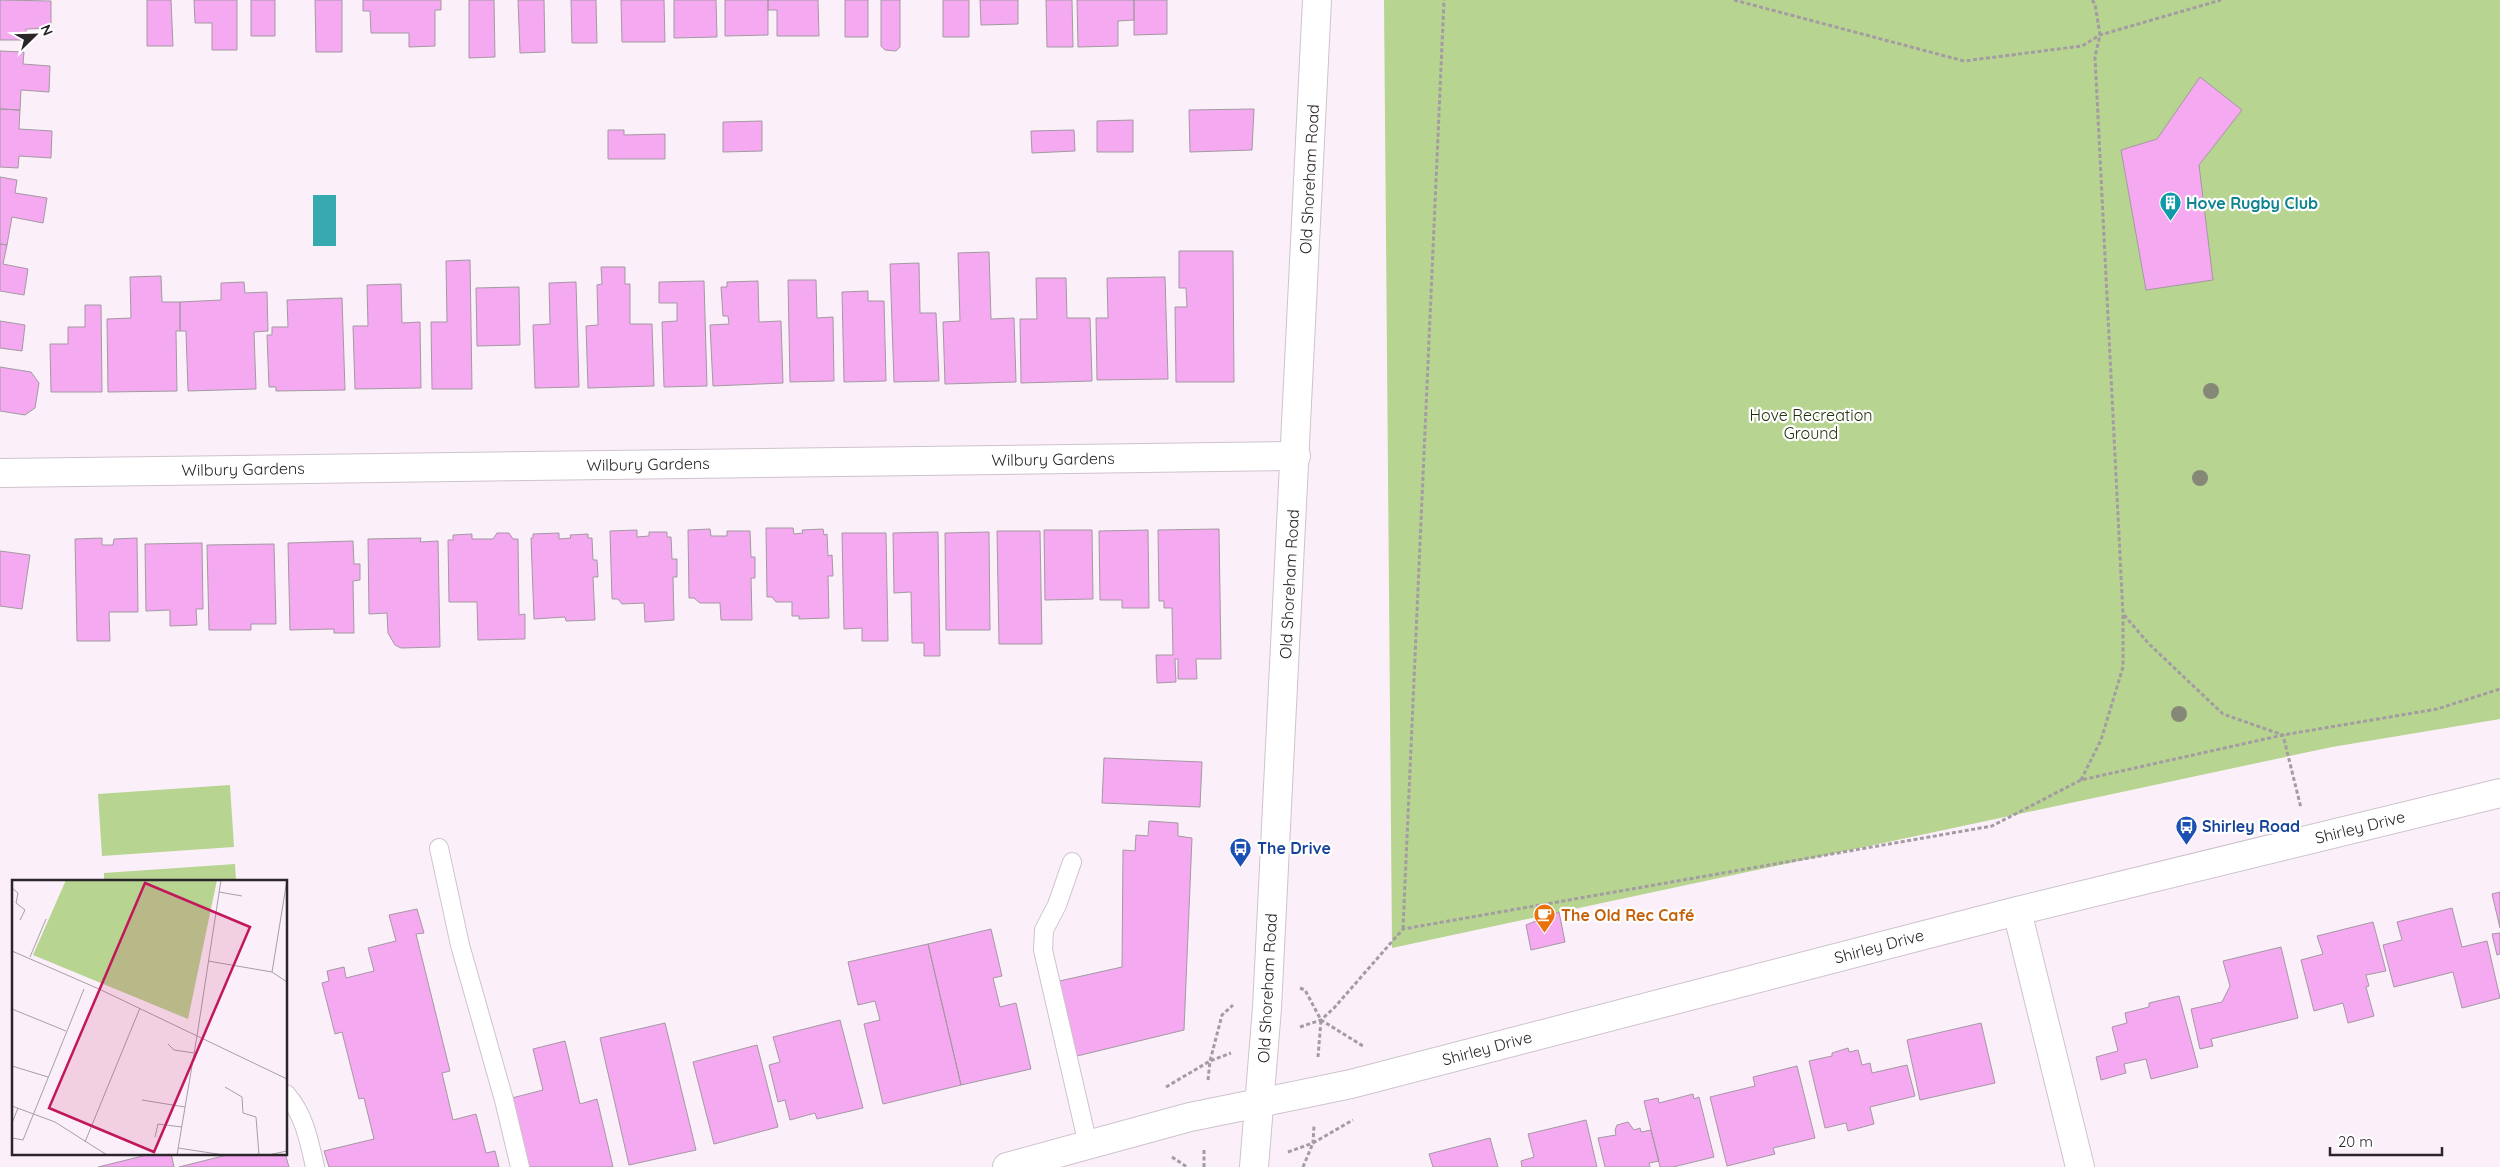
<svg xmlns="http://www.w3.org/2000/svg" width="2500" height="1167" viewBox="0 0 2500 1167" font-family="Quicksand,sans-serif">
<rect width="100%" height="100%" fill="#fbf0fa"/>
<path fill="#b7d490" d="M1384,0H2500V719L2332,747L1392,948Z
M230,785L234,847L102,856L98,794Z
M235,864L236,881H104V873Z"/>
<path fill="#36aaae" d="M313,195H336V246H313Z"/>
<path fill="#f5a9f0" stroke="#a399a2" d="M0,0L51,1V28L26,29V40H0Z
M147,0H171L173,46H147Z
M194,0H237V50H212V23H195Z
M251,0H275V36H251Z
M315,0H342V52H316Z
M363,0H441V10H435V46L409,47V33H371L370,11H363Z
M469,0H494L495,57L469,58Z
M518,0H544L545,52L520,53Z
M571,0H596L597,43H572Z
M621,0H664L665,42H622Z
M674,0H716L717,37L674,38Z
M725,0H768V35L725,36Z
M768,0H818L819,36H777V10H768Z
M845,0H868V37H845Z
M881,0H900V47L896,51L885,50L881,46Z
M943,0H969V37H943Z
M980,0H1018V24L981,25Z
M1046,0H1072L1073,47H1047Z
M1077,0H1134V20L1118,21V46L1078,47Z
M1134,0H1167V34L1134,35Z
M0,51L24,52L23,64L50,66L49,92L21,90L20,110L0,109Z
M2200,77L2242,110L2199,165L2213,280L2146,290L2121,150L2157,139Z
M0,109L20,110L19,129L52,131L51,158L19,156L18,168L0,167Z
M1254,109L1252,150L1190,152L1189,110Z
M1133,120V152H1097V121Z
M762,121V151L723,152V122Z
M608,130H624V135L665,134V159H608Z
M1074,130L1075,151L1032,153L1031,131Z
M0,177L17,180L15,193L47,198L43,223L12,217L7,245L0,244Z
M0,244L7,245L3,264L28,269L24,295L0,291Z
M1179,251H1233L1234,382H1176L1175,307H1187L1186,288H1179Z
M989,252L991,319L1014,318L1016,382L945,384L943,322L960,321L958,253Z
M470,260L472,389H432L431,322H447L446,261Z
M919,263L920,313H936L939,381L894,382L890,264Z
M601,267H625V284H630V324H652L654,386L588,388L586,326L598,325L597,285L602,284Z
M161,276L162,302H180V331H176L177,391L108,392L107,319L131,318L130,277Z
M1165,277L1168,379L1097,380L1096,318H1108L1107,278Z
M1036,278H1066L1067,318H1090L1092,381L1021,383L1020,319H1037Z
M788,280H816L817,318L833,317L834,381L790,382Z
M704,281L707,386L664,387L662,322L677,321V303H659V282Z
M758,281L759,322L781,321L783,383L713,386L710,325L729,324L728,316H723L721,287H727V282Z
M244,282L245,293L267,292L268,331L254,332L256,389L188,391L186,331H180V302L221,300V283Z
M576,282L579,387L535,388L533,325L550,324L549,283Z
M401,284L402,323L420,322L421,388L355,389L353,326H368L367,285Z
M519,287L520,345L477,346L476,288Z
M868,291V301H884L886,381L844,382L842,292Z
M342,298L345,390L276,391V387H269L267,335H272V327H288L287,300Z
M85,305H101L102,392H51L50,344H68V327H85Z
M0,321L25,325L22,351L0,348Z
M0,367L31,372L39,383L35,408L25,415L0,411Z
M766,528H793L794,534L803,533L802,530L823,529L824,535L827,534L828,556L832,555L833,576H828L829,618L799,619V616H792V602H776L772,597H767Z
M710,529L711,536H727V531H750L751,557H755V578H751L752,620H721L720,603H700L694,598H689L688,530Z
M1219,529L1221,659H1196L1197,679H1178V659H1175L1176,682L1157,683L1156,655H1173L1172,608H1164V601H1159L1158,530Z
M637,530V537L649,536V532H667V537H671L672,559H677V577H673L674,620L645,622L644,603L622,604L618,599H612L610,531Z
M1044,530H1092L1093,599L1045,600Z
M1148,530L1149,608H1122V600H1100L1099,531Z
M997,531H1040L1042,644H999Z
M938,532L940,656H924V643H912L911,592L894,593L893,533Z
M989,532L990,630H946L945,533Z
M497,533H509L513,539H518L519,615L525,614V639L478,640L477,602H449L448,540H453V535L472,534V539H493Z
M559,533V539L571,538L570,535L588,534V538H592L593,560H597L598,577H593L595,620L566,621L565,617L534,619L531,538H533V534Z
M842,533H886L888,641H862V628L844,629Z
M102,538V545H113L114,539L137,538L138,612H109L110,641H77L75,539Z
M421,538L420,542L438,541L440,647L401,648L395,645L388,633L387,613L369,614L368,539Z
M353,541L354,564H360V580L353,581L354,633H334V629L290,630L288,543Z
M202,543L203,609H196L197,625L170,626V610L146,611L145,544Z
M274,544L276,624H251V630H209L207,545Z
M0,551L30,555L22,609L0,606Z
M1104,758L1202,762L1200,807L1102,803Z
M1149,821L1178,823V836L1192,838L1184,1030L1073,1057L1055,982L1122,967L1123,850L1135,851L1136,835L1148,836Z
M2500,892V928L2492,894Z
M2452,908L2462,947L2487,941L2500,998L2462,1008L2453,972L2394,987L2383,945L2402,940L2397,922Z
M417,909L424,933L416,934L450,1071L442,1073L453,1120L476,1114L486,1153L495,1151L499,1167H329L324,1151L374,1139L364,1098L359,1099L342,1032L335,1034L322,983L329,981L327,971L344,967L346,978L374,971L368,948L396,941L389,915Z
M1559,912L1565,942L1531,950L1526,925Z
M2373,922L2386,971L2366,975L2369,986L2366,987L2374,1016L2348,1023L2343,1003L2314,1011L2301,960L2323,954L2317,936Z
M991,929L1002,976L993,978L1000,1007L1016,1003L1031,1069L961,1085L928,944Z
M2500,933V954L2497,955L2492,934Z
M928,944L961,1085L883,1104L864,1024L880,1020L875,1001L858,1005L848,962Z
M2281,947L2298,1018L2211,1039L2213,1046L2200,1049L2191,1009L2222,1002L2230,986L2223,961Z
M2179,996L2198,1067L2151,1079L2146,1059L2124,1064L2126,1073L2101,1080L2096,1057L2118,1051L2112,1027L2127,1023L2125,1013L2149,1007V1003Z
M840,1020L863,1108L817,1119L815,1113L790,1120L785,1100L778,1102L769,1065L780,1062L773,1037Z
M665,1023L696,1150L629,1165L600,1038Z
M1981,1023L1995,1083L1920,1100L1907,1040Z
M565,1041L580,1104L597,1099L613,1167H524L508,1099L543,1090L533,1049Z
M757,1045L778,1127L714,1144L693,1062Z
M1848,1048L1849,1052L1858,1050L1862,1065L1870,1063L1872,1073L1907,1065L1915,1096L1870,1107L1874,1124L1848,1131L1846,1123L1825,1128L1809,1061L1832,1056V1053Z
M1797,1066L1815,1138L1773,1148L1775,1154L1727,1166L1710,1097L1755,1086L1753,1077Z
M1693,1094L1694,1099L1699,1097L1714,1157L1673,1167H1660L1644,1101L1658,1098L1659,1103Z
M1586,1120L1597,1167H1522L1521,1161L1534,1157L1528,1134Z
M1628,1122L1634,1130L1640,1128L1641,1132L1651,1130L1659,1161L1649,1163L1650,1167H1605L1598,1138L1616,1135L1615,1130L1617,1125Z
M1490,1138L1498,1167H1433L1429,1154Z
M155,1153H171L174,1167H98Z
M235,1153H285L289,1167H179Z"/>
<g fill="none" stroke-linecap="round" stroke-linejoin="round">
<defs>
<path id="service" d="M439,848L460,945L504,1100L520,1167
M1072,862L1057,905L1044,930L1043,950L1088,1145
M286,1094C304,1114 309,1140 315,1167"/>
<path id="minor" d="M0,473L1296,456
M2017,911L2080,1167
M1259,1103L1351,1084L2017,911L2500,793"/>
<path id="secondary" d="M1007,1167L1190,1117L1259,1103"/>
<path id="primary" d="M1254,1167L1267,1008L1317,0"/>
</defs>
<use href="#service" stroke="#cec3cd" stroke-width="20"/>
<use href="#minor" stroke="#cec3cd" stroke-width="30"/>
<use href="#secondary" stroke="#cec3cd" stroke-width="30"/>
<use href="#primary" stroke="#cec3cd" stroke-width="30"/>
<path stroke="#a49ca3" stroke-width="3" stroke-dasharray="4 2.5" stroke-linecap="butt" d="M1734,0L1964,61L2082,46L2100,35L2221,0
M2124,615L2149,644L2223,714L2283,735L2301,808
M2081,780L2101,740L2123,667V615L2095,57L2100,35L2095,4L2092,0
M1403,929L1444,0
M1300,988L1305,990L1321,1020L1363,1046
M1300,1027L1321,1020L1334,1008L1403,929L1992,826L2081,780L2283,735L2437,709L2500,689
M1318,1057L1321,1020
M1208,1080L1210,1061L1222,1015L1233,1005
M1166,1087L1210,1061L1231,1053
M1288,1152L1313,1143L1314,1126
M1172,1157L1187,1167
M1204,1167V1148
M1303,1167L1313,1143L1353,1120"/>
<use href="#service" stroke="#fff" stroke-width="18"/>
<use href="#minor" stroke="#fff" stroke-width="28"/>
<use href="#secondary" stroke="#fff" stroke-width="28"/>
<use href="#primary" stroke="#fff" stroke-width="28"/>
</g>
<g fill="#858877">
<circle cx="2211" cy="391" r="8"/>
<circle cx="2200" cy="478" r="8"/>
<circle cx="2179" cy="714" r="8"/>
</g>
<defs>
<symbol id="building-pin" viewBox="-11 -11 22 30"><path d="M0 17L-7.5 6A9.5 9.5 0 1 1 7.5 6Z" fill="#0f9aa8" stroke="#fff"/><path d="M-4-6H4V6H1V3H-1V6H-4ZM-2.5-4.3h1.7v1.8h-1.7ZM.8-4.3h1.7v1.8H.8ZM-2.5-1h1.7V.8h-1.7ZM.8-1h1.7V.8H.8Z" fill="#fff"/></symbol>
<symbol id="bus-pin" viewBox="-11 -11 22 30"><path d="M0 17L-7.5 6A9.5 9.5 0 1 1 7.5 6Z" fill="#1a4fb4" stroke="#fff"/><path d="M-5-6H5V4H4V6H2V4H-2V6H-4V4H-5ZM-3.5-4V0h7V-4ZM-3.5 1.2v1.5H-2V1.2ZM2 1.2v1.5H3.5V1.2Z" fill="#fff"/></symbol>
<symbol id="cafe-pin" viewBox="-11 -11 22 30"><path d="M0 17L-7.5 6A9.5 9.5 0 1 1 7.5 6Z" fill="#e8710a" stroke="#fff"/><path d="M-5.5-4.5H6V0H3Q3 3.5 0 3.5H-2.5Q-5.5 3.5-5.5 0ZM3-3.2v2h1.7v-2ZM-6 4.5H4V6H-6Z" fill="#fff"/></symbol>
</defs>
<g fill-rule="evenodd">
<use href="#building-pin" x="2158" y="190" width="25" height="34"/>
<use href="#bus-pin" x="2174" y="814" width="25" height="34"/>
<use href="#bus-pin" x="1228" y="836" width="25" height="34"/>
<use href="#cafe-pin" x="1532" y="902" width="25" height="34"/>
</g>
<g text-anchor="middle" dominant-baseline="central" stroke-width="4.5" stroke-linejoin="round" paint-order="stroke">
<g font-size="16" fill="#292529" stroke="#fff">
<text transform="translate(1309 179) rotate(-87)">Old Shoreham Road</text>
<text transform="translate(1053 459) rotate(-1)">Wilbury Gardens</text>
<text transform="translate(648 464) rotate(-1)">Wilbury Gardens</text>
<text transform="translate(243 469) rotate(-1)">Wilbury Gardens</text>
<text transform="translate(1289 584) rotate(-87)">Old Shoreham Road</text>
<text transform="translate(2360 827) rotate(-14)">Shirley Drive</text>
<text transform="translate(1879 946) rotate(-15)">Shirley Drive</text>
<text transform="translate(1267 988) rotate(-87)">Old Shoreham Road</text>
<text transform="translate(1487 1048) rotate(-15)">Shirley Drive</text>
</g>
<g font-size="16" font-weight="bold" fill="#0d838f" stroke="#fff" text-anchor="start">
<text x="2186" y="203">Hove Rugby Club</text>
</g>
<g font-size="16" fill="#24320c" stroke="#fff">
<text x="1811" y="415">Hove Recreation<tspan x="1811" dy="18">Ground</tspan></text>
</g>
<g font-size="16" font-weight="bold" fill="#164399" stroke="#fff" text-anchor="start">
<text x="2202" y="826">Shirley Road</text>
<text x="1257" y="848">The Drive</text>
</g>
<g font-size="16" font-weight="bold" fill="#c56008" stroke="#fff" text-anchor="start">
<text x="1561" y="915">The Old Rec Café</text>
</g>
</g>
<g transform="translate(12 880)">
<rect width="275" height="275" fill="#fbf0fa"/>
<path d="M54,0H205L176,139L21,75Z" fill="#b7d490"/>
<path fill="none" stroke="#a79fa6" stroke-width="1" d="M0,8L6,13L4,23L13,30L8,40M207,12L230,16M0,71L87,109L275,199M18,77L34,39M196,81L260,92L275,102M260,92L275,0M0,129L54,151M185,156L209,0M156,164L162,170L182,173M0,186L36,197M213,207L230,217L231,233L244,237L247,275M130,220L173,227M0,226L43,242L95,275M0,243L6,228M143,257L146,244L170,247M0,258L11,260L72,109M73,262L128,128M166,268L212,275M165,275L185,156M256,275L275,271"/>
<path fill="#c2185b" fill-opacity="0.15" stroke="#c2185b" stroke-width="2.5" d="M133,3L238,47L142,272L37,228Z"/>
<rect width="275" height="275" fill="none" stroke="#292529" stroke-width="2.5"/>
</g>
<g transform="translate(35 35) rotate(67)" stroke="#ffffff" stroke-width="4" paint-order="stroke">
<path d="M0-4L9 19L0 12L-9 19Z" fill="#292529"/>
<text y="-8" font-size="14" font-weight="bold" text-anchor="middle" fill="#292529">N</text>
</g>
<path d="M2330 1147v8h112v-8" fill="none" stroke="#292529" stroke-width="2.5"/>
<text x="2338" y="1147" font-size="15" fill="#292529" stroke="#ffffff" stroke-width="4" paint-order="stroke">20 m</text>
</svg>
